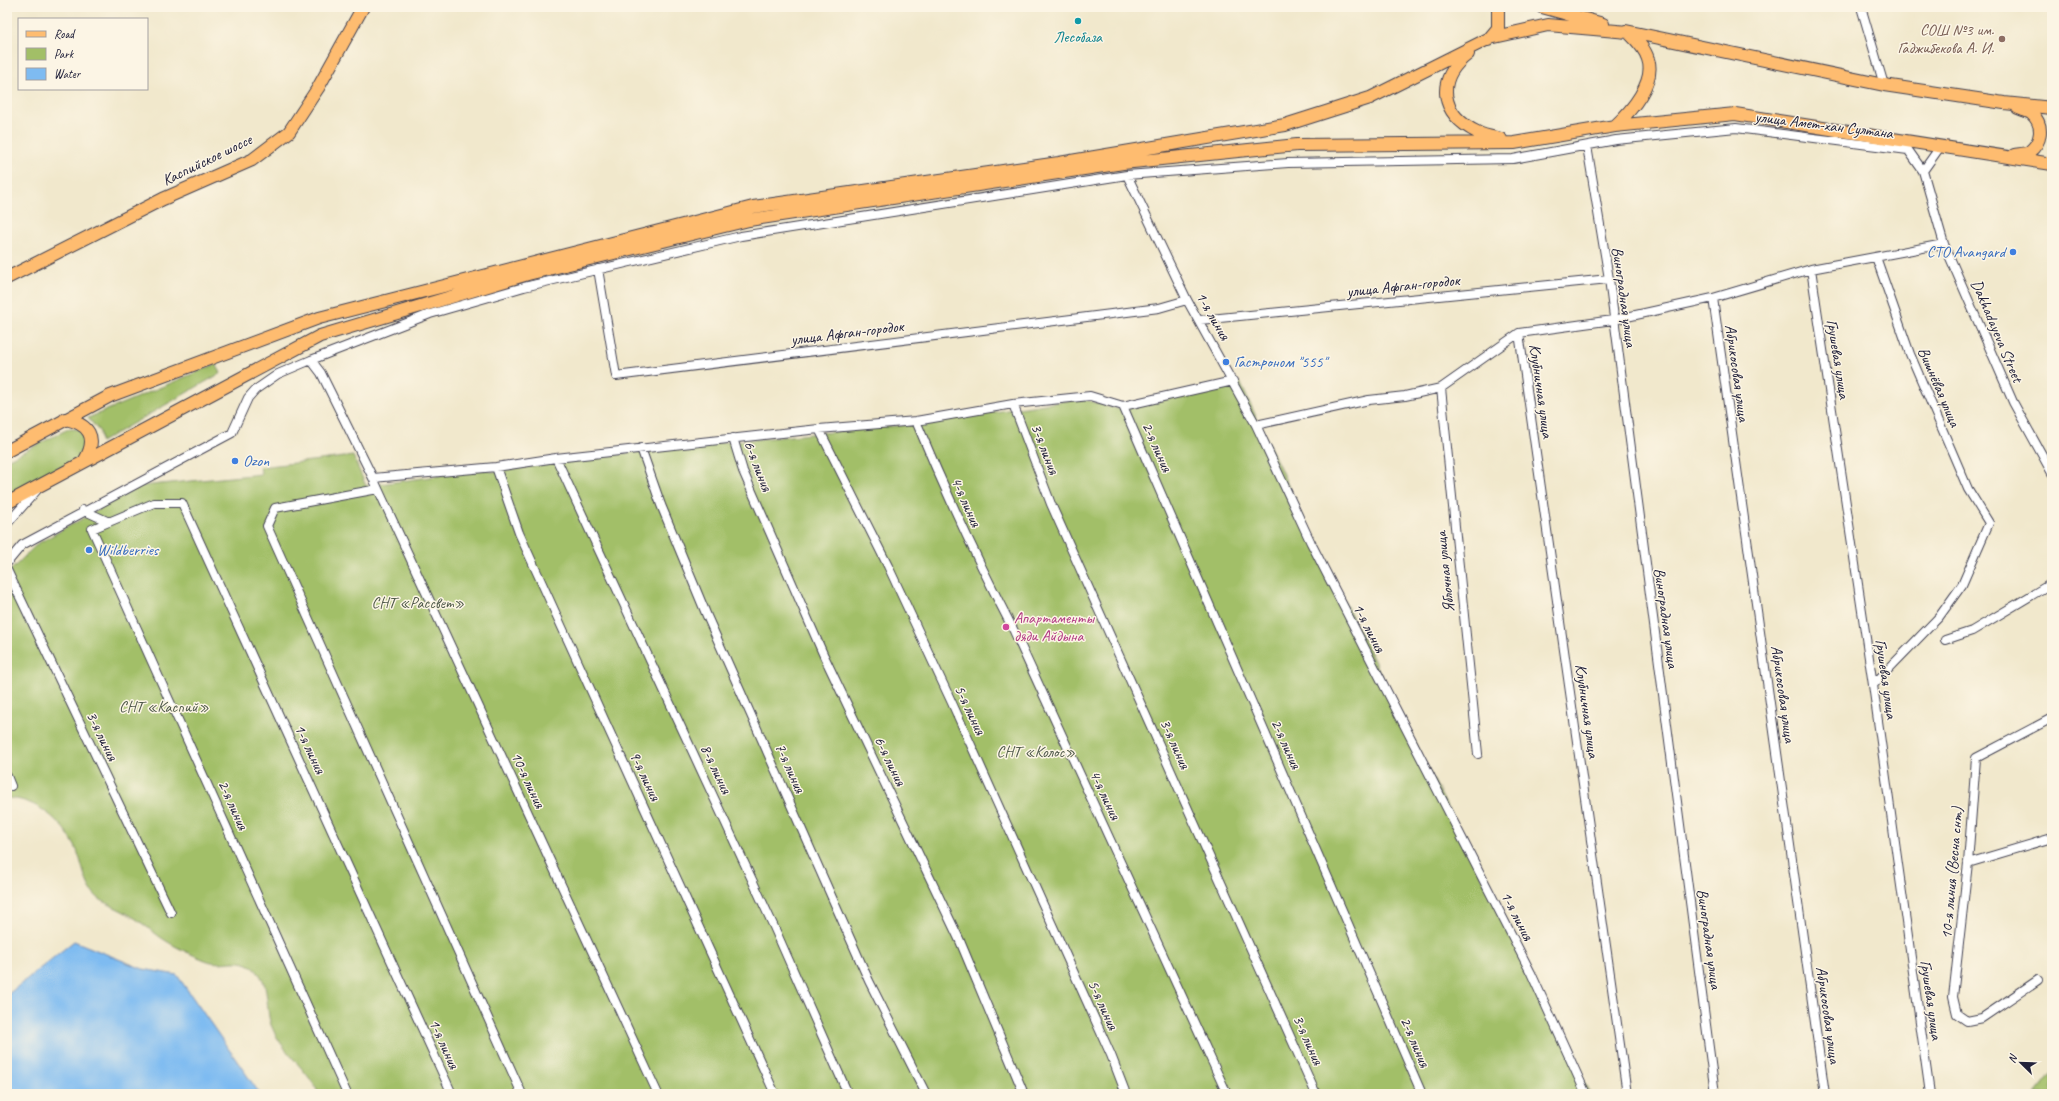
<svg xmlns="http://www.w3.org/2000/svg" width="2059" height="1101" viewBox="0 0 2059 1101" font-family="Caveat,sans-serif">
<rect width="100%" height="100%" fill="#fcf5e5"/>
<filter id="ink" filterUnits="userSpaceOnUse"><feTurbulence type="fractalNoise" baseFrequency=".025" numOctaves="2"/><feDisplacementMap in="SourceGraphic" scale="8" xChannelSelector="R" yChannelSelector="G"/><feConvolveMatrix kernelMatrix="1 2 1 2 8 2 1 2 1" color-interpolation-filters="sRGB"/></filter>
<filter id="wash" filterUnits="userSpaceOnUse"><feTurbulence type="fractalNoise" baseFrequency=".012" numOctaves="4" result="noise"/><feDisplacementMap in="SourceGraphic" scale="16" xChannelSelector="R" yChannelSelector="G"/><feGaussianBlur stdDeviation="0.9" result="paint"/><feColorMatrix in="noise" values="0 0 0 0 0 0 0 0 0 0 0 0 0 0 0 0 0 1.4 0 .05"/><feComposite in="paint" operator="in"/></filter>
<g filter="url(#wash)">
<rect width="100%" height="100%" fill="#f1e8cc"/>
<path fill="#a2bf67" stroke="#627051" d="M216,364L221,373L101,442L100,432L88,418Z
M1240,382L1306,524L1590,1094H319C307,1068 281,1052 271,1025C266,1011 269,987 260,975C243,951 226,969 205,960C190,954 173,946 160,937C149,929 139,920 128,914C119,909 109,905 101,900C83,888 84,864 75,846C62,821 37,799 7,798V574L37,544L141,486L261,474L260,467L353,456L366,486L486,469L492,472L655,449L926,423L1063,401L1086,400L1118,409L1202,392Z
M68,429H78L88,439L84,455L7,497V460Z
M2052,1074V1094H2036Z"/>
<path fill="#7ebbf1" stroke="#506e96" d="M74,941L143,969L177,975L260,1094H7V995Z"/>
</g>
<g filter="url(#ink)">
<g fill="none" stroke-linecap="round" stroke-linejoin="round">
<defs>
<path id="street" d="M1861,7L1884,85
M1587,146L1609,279L1715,1094
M1906,147L1923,171L1944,244L2013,402L2052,473
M1923,171L1940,147
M1127,175L1187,300L1256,425L1311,543L1531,973L1586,1094
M598,269L616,376L1159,308L1187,300
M1811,269L1873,685L1930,1094
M1713,298L1825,1094
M1200,320L1609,279
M1519,333L1627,1094
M311,360L321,373L373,478L658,1094
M1441,388L1478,754
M1013,404L1051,504L1316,1094
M1123,406L1422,1094
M916,421C946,493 978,562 1014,631L1227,1094
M1256,425L1369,400L1405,396L1441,388L1519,333L1613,320L1713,298L1811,269L1944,244
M819,429L888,566L952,703L1111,1055L1126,1094
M733,438L743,471L824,656L960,941L1024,1094
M641,448L661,505L707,616L869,981L926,1094
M556,458L774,927L848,1094
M496,467L519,533L775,1094
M373,478L496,467L556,458L819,429L916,421L1013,404L1090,396L1123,406L1233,381
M378,489L275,508L267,526L522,1094
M83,510L109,522
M7,524L37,490
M7,563L22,545L232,433L248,398L255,390L278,374L311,360L430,314L524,287L741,236L1127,175L1288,163L1513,159L1616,140L1736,128L1908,150
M7,570L171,913
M1945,640L1972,631L2052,583
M1873,685L1939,617L1962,585L1989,523L1968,489L1910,354L1876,257
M7,776L11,786
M1968,863L2052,838
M2038,980L1982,1018L1967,1021L1957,1014L1953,997L1968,863L1976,758L2052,718
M347,1094L92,529L154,503H182L452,1094"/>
<path id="primary" d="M1542,7L1603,24
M1626,31L1884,85L2004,103L2052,108
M1488,40L1498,28V7
M1468,54C1435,79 1440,114 1477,132C1484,136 1493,137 1501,139
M2014,155C2018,154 2026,154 2029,152C2042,142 2044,125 2032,114C2029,111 2022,110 2018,108
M7,278L163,199L252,160L289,132L318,88L363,7
M65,419C89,424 98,437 85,460
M7,451L110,396L319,318L753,207L1059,163L1285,125L1370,98L1490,38L1548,25L1628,32C1635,39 1645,48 1648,59C1656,82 1631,111 1615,126
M7,503L320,336L528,274L749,220L1123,163L1297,145L1514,143L1615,126L1735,114L2052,164"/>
</defs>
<use href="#street" stroke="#414051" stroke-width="10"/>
<use href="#primary" stroke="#414051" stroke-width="14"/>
<use href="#street" stroke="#fff" stroke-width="8"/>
<use href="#primary" stroke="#febc70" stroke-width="12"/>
</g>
</g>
<circle fill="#0f9aa8" stroke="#fcf5e5" stroke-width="1.5" cx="1078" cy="21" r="4"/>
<circle fill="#8d6e63" stroke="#fcf5e5" stroke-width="1.5" cx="2002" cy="39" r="4"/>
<g fill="#3f7fe0" stroke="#fcf5e5" stroke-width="1.5">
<circle cx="2013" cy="252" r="4"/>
<circle cx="1226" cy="362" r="4"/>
<circle cx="235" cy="461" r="4"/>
<circle cx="89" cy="550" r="4"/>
</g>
<circle fill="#d1479c" stroke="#fcf5e5" stroke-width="1.5" cx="1006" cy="627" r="4"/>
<g text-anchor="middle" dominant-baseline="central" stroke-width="3" stroke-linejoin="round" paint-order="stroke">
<g font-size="16" fill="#785e54" stroke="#fcf5e5" text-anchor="end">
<text x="1994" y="30">СОШ №3 им.<tspan x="1994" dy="18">Гаджибекова А. И.</tspan></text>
</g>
<g font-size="16" fill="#0d838f" stroke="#fcf5e5">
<text x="1078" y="37">Лесобаза</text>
</g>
<g font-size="16" fill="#22223b" stroke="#fcf5e5">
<text transform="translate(1824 125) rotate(7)">улица Амет-хан Султана</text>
<text transform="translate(207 160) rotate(-26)">Каспийское шоссе</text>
<text transform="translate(1403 286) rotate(-6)">улица Афган-городок</text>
<text transform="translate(1624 297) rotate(82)">Виноградная улица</text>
<text transform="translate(1213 316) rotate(60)">1-я линия</text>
<text transform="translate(1997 331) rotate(67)">Dakhadayeva Street</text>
<text transform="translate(847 333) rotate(-7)">улица Афган-городок</text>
<text transform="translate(1838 359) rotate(81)">Грушевая улица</text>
<text transform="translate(1737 373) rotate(82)">Абрикосовая улица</text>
<text transform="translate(1939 387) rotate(67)">Вишнёвая улица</text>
<text transform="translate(1541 391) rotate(82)">Клубничная улица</text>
<text transform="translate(1157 447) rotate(66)">2-я линия</text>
<text transform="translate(1045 449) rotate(69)">3-я линия</text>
<text transform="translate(758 466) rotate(69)">6-я линия</text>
<text transform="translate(966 502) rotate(66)">4-я линия</text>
<text transform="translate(1445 572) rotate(-96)">Яблочная улица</text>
<text transform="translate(1666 618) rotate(82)">Виноградная улица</text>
<text transform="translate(1369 628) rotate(63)">1-я линия</text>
<text transform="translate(1886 679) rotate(82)">Грушевая улица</text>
<text transform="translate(1783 694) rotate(82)">Абрикосовая улица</text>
<text transform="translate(970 710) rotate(65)">5-я линия</text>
<text transform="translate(1587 711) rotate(82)">Клубничная улица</text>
<text transform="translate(102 736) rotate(64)">3-я линия</text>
<text transform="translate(1175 744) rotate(66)">3-я линия</text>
<text transform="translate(1286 744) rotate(66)">2-я линия</text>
<text transform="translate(310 749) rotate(65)">1-я линия</text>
<text transform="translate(890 761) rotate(64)">6-я линия</text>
<text transform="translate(790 768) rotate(66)">7-я линия</text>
<text transform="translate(716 769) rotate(65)">8-я линия</text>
<text transform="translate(645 776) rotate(65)">9-я линия</text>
<text transform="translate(528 780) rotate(65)">10-я линия</text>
<text transform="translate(1105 795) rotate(65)">4-я линия</text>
<text transform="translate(233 805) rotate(66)">2-я линия</text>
<text transform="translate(1952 873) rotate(-85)">10-я линия (Весна снт)</text>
<text transform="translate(1517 916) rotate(63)">1-я линия</text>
<text transform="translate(1709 939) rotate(82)">Виноградная улица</text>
<text transform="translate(1931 1000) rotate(82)">Грушевая улица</text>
<text transform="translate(1103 1005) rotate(66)">5-я линия</text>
<text transform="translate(1828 1015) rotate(82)">Абрикосовая улица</text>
<text transform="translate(1308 1040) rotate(66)">3-я линия</text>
<text transform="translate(1415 1042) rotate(67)">2-я линия</text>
<text transform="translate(444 1044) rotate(66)">1-я линия</text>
</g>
<g font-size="16" fill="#366cbe" stroke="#fcf5e5" text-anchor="start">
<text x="2005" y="252" text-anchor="end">СТО Avangard</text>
<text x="1234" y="362">Гастроном "555"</text>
<text x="243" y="461">Ozon</text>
<text x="97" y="550">Wildberries</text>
</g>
<g font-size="16" fill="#4f594a" stroke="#fcf5e5">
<text x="418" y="603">СНТ «Рассвет»</text>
<text x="164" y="707">СНТ «Каспий»</text>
<text x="1036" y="752">СНТ «Колос»</text>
</g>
<g font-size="16" fill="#b23c85" stroke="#fcf5e5" text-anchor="start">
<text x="1014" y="618">Апартаменты<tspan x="1014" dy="18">дяди Айдына</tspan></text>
</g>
</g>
<rect width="2059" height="1101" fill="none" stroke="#fcf5e5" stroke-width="24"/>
<rect x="18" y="18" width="130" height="72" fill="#fcf5e5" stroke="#a5a1a1"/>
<rect x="26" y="31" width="20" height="6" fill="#febc70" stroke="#a5a1a1"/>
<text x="54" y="38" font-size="12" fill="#22223b">Road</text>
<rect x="26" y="48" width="20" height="12" fill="#a2bf67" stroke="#a5a1a1"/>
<text x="54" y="58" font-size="12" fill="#22223b">Park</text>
<rect x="26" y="68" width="20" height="12" fill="#7ebbf1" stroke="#a5a1a1"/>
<text x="54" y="78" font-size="12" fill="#22223b">Water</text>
<g transform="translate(2021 1063) rotate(293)" stroke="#fcf5e5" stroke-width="3" paint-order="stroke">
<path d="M0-3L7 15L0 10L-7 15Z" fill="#22223b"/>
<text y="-6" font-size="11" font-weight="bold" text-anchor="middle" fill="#22223b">N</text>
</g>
</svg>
